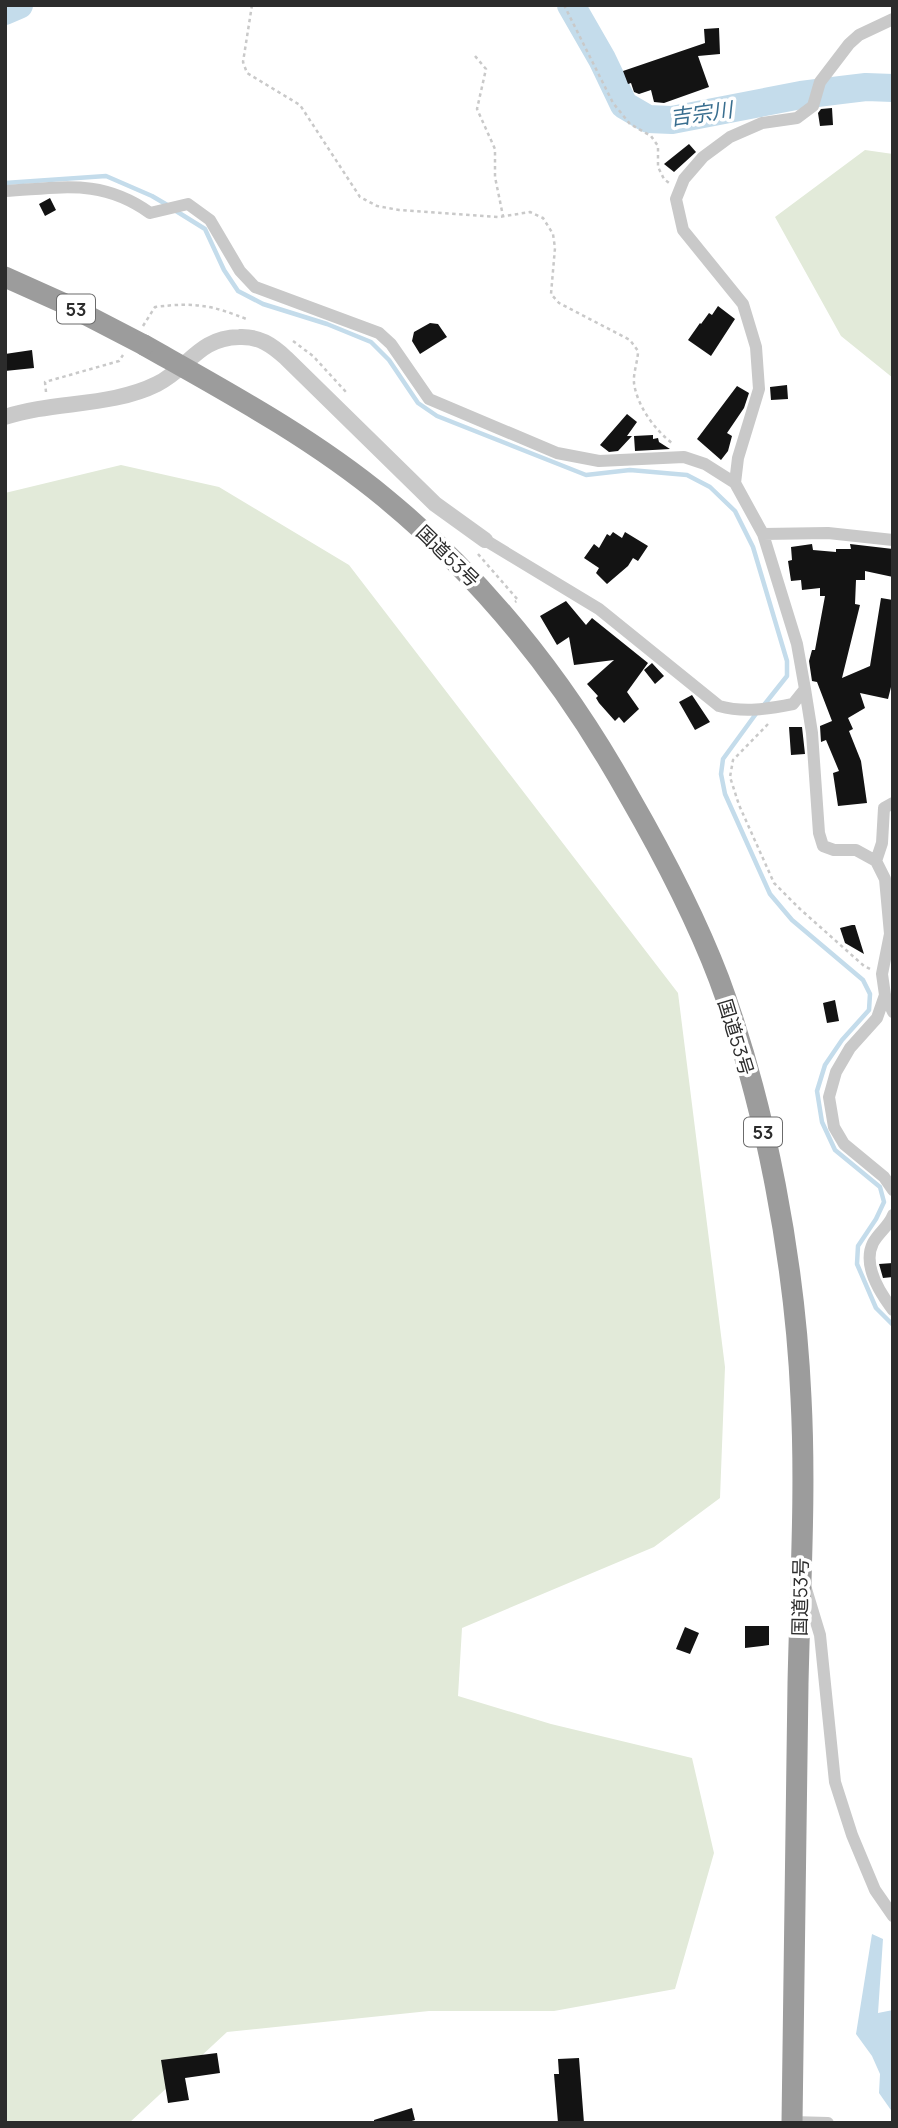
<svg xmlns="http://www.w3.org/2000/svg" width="898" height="2128" viewBox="0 0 898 2128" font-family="Manrope,'Noto Sans JP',sans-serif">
<rect width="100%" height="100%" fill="#fff"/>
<path fill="#e2ead9" d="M865,150L893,154V378L841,336L775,217Z
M121,465L219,487L349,565L678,993L725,1367L720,1498L654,1547L462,1628L458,1696L551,1724L692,1758L714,1853L675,1989L554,2011H429L227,2032L129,2123H5V493Z"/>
<path fill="#c4dceb" d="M872,1934L883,1939L878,2013L893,2010V2113L879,2093L880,2074L872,2056L856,2034Z"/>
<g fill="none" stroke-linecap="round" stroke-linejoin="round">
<path stroke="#c4dceb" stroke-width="4.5" d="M5,183L106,176L152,196L169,206
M176,211L205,229L224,270L238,291L263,304L327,324L371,342L389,360L418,403L437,416L586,475L630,470L687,475L710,487L735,511L753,547L787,661V676L764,705
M758,711L723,759L721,774L725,794L770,894L792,920L863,980L870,994L869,1010L842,1040L825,1065L817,1091L822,1122L835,1150L880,1187L884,1202L876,1219L858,1246L857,1264L876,1308L893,1325"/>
<path stroke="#c4dceb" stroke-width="28" d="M571,5L602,59L624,105L648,119L672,120L801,95L841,90L866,87L893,88
M5,11L19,5"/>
</g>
<path fill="#131313" d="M719,28L720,54L698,56L709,87L664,103L654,102L651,90L639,94L634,92L631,83L628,84L623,71L705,43L704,29Z
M832,108L833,125L820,126L818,113L821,109Z
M689,144L696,152L674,172L664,164Z
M50,198L56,210L45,216L39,204Z
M718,306L735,319L711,356L688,340L700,323L701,324L709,313L712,315Z
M430,323L438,324L447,337L420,354L412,341L414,332Z
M32,350L34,368L5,371V354Z
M787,385L788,399L771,400L770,387Z
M737,386L749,393L744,408L727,433L732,436L728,451L721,460L697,439Z
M627,414L637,422L627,436H632L618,451L609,452L600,445Z
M653,435V439L658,438L659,442L670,449L635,451L634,436Z
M613,532L622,538L625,532L648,546L638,561L633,558L628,566L607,584L596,573L599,568L584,558L594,544L599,548L607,534L610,536Z
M812,544L813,550L836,552V549H851L850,544L893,549V577L865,571V580H856L855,604L860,605L842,678L870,666L881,598L893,600V679L888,699L860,693L865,708L848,718L853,729L849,731L861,761L867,803L838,806L833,773L839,771L826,740L821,742L820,726L832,721L817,682L812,681L809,661L812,650H815L825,596H820V588L802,590L801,580L791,581L788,561L792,560L791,547Z
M566,601L586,625L592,618L648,663L627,692L639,709L624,723L619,717L615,721L599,703L596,698L598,696L587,684L614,660L574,665L569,637L557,645L540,616Z
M652,663L664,676L655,684L644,670Z
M692,695L710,722L695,730L679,702Z
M789,727H802L805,754L791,755Z
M852,925H855L864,954L845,943L840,928Z
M835,1000L839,1021L827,1023L823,1003Z
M893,1263V1277L883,1278L879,1264Z
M745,1626H769V1645L745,1648Z
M685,1627L699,1633L690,1654L676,1649Z
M217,2053L220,2073L185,2078L189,2100L168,2103L161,2060Z
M579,2058L584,2123H558L554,2074H559L558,2059Z
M412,2108L415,2120L405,2123H374V2120Z"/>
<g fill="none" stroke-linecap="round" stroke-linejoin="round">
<path stroke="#c9c9c9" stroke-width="2.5" stroke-dasharray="3.5 3.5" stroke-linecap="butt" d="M252,5L243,62L247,73L300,105L360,197L377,206L399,210L499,217L530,212L543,218L553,234L555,248L551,294L559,303L630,340L638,351C638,361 633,373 634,383C637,406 655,430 672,443
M564,5L613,103L630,124L651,136L658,146V167L664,179L669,183
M475,56L486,69L477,109L495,149V177L503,216
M143,326L155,307C196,302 211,305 249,320
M293,341L313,356L346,392
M46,392L45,382L119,361L123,355
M478,554L518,600L515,602
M768,724L733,760L730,777L739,805L774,883L800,909L864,966L870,969"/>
<path stroke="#c9c9c9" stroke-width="12" d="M5,191C62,188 101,178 150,213L188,204L210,220L240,271L255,287L379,333L391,344L429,399L557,453L599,461L684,457L705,464L735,483
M763,534L828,533L893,540
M485,540L599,609L719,706C744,713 768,709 793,704L805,689L797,644L763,534L735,483L738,458L759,389L756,347L743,304L683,230L676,199L684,179L703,157L730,137L762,123L797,118L813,106L820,82L849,44L859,35L893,19
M805,689L812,733L819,833L823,846L834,850H856L876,861L885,879L890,934L882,974L885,995L877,1018L850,1048L836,1072L829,1097L834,1127L844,1144L884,1177L893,1190
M876,861L882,843L884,808L893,803
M885,995L893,1012
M893,1215C889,1226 878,1233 873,1243C862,1265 880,1293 893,1310
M806,1589L820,1635L835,1782L852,1835L875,1890L893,1916
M792,2122L828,2123"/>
<path stroke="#c9c9c9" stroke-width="16" d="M5,417C54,401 111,407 157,384C189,368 198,338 239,337C259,336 272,345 286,358L435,504L485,540"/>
<path stroke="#9c9c9c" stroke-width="21" d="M144,345C227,392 311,437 385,498C487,582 565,681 629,796C663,855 695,916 719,979C766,1106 795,1263 801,1398C806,1493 800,1589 798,1684C796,1830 794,1976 792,2123"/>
<path stroke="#9c9c9c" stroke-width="21" d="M5,277L63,303L144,345"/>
</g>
<g text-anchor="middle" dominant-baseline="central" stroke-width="7" stroke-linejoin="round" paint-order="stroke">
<g fill="#fff" stroke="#6b6b6b" stroke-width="2">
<rect x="57" y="294.5" width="38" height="29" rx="5"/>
<rect x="744" y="1117.5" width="38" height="29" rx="5"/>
</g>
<g font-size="18" font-weight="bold" fill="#2c2c2c">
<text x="76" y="309">53</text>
<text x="763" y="1132">53</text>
</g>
<g font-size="19" fill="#2c2c2c" stroke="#fff">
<text transform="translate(448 556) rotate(44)">国道53号</text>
<text transform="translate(736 1037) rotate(73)">国道53号</text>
<text transform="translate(800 1597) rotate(-89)">国道53号</text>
</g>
<g font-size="21" font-style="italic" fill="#396e8f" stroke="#fff">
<text transform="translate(701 113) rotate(-8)">吉宗川</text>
</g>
</g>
<rect width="898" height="2128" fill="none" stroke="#2c2c2c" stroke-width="14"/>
</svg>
